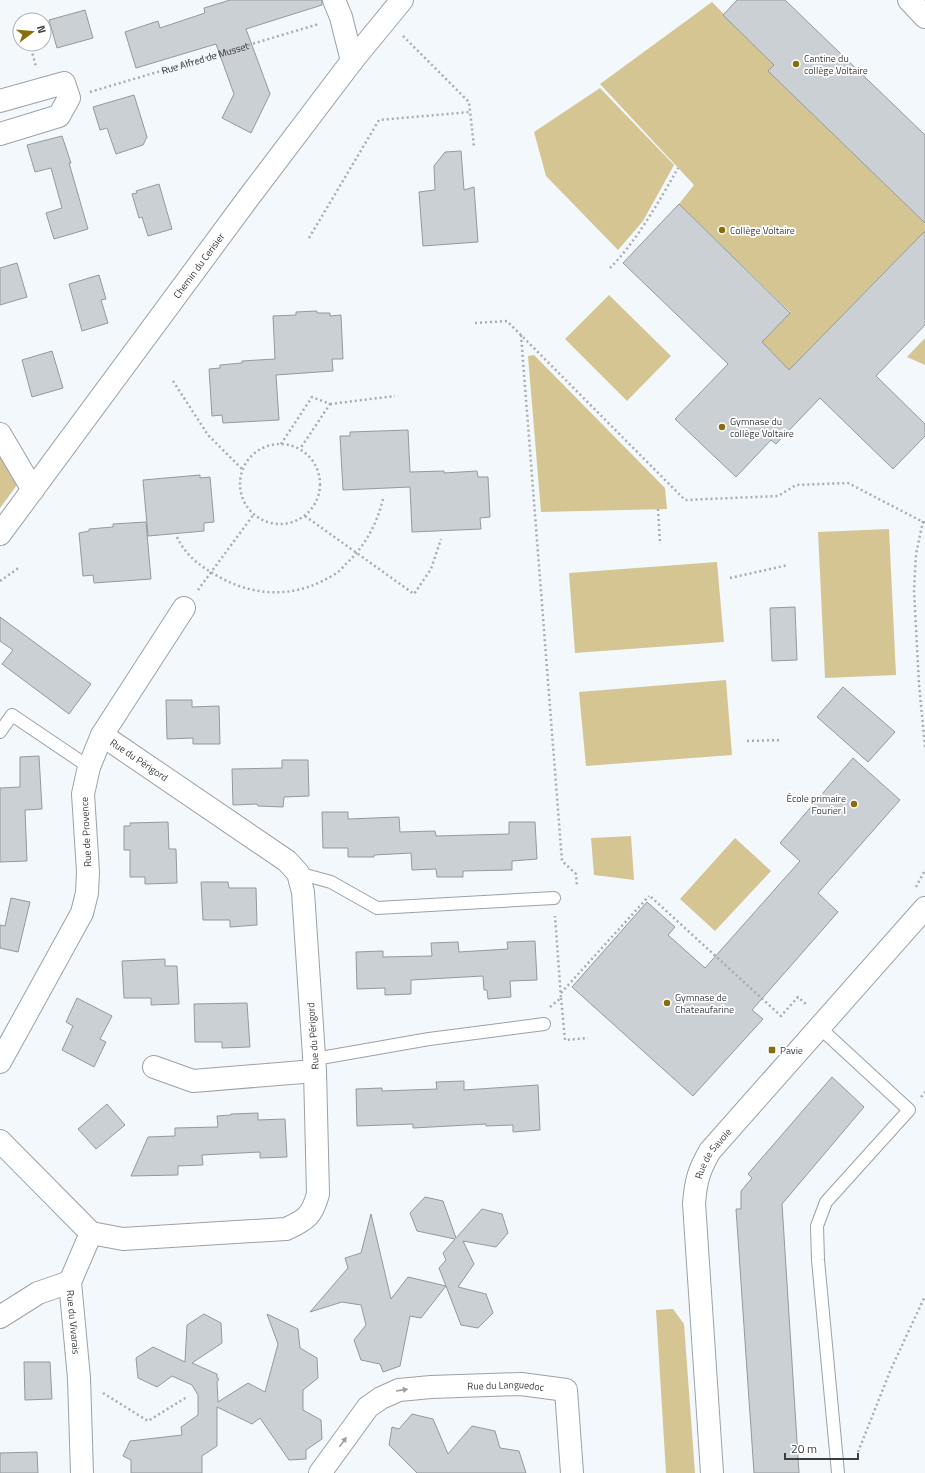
<svg xmlns="http://www.w3.org/2000/svg" width="925" height="1473" viewBox="0 0 925 1473" font-family="'Titillium Web',sans-serif">
<rect width="100%" height="100%" fill="#f2f8fc"/>
<path fill="#d5c593" d="M712,2L774,65L769,72L925,223V231L789,370L762,342L790,312L679,204L694,185L600,84Z
M600,88L674,165L643,221L618,250L546,176L534,132Z
M609,295L671,356L627,401L565,339Z
M925,338V365L907,357Z
M534,355L665,488L667,509L541,512L528,356Z
M0,456L17,485L0,508Z
M889,529L896,675L825,678L818,532Z
M717,562L724,642L575,653L569,573Z
M726,680L732,755L586,766L579,692Z
M631,836L634,880L594,875L591,838Z
M735,838L771,871L715,931L680,899Z
M673,1309L684,1324L695,1473H666L656,1310Z"/>
<path fill="#cad0d4" stroke="#93999d" d="M230,0H322V5L246,29L270,94L251,133L222,118L234,94L216,44L136,68L125,32L158,21L160,28L205,13L204,8Z
M737,0H785L925,135V223L768,71L774,65L723,15Z
M85,10L93,38L57,48L49,20Z
M134,95L147,137L143,145L116,154L107,128L100,130L93,107Z
M62,136L71,163H69L88,229L54,239L46,213L62,208L51,168L35,172L27,145Z
M461,151L464,190L474,187L478,242L423,246L419,192L435,190L434,166L445,152Z
M159,184L172,229L148,236L142,217L139,218L132,194L137,193L136,191Z
M679,204L790,313L762,342L789,370L925,231V325L876,376L925,424V436L893,469L820,398L776,444L771,440L736,477L675,419L728,364L623,263Z
M17,263L27,297L0,305V268Z
M99,275L106,299L101,300L108,323L82,331L69,284Z
M317,311V313H330V316L341,315L343,359H332L333,371L276,375L279,420L223,423L222,415L212,416L209,369L220,368V365L242,363V361L275,359L273,316L296,315V312Z
M52,351L63,388L32,397L22,360Z
M408,430L410,472L444,471V473L477,471L478,477H488L490,517L480,518L481,529L412,532L410,487L343,490L340,436H350V432Z
M200,475V478L210,477L214,522L204,523V531L148,536L143,480Z
M146,522L151,579L94,583L93,575L83,576L79,533L89,531V529L113,527V524Z
M795,607L797,660L772,661L770,608Z
M0,617L91,684L69,714L2,664L13,650L0,641Z
M843,687L895,732L868,762L817,717Z
M166,700H192V707L219,706L220,744H193V738L167,739Z
M39,756L42,809L25,810L27,861L0,862V788L20,787V757Z
M853,758L900,800L818,893L838,912L752,1010L763,1019L693,1096L572,987L647,902L675,927L668,935L705,968L800,861L780,843Z
M282,760H308L309,796L284,797L283,807L258,806L257,804L233,805L232,769L282,768Z
M322,812H348V819L399,817L400,832L435,831L436,836L509,834V822H535L537,859L512,861V870L463,871V877H437L436,869L412,870L411,853L374,855V857H348V848H323Z
M168,822L169,849H176L177,883L145,884V877H130V850H124V826H130V823Z
M201,882H228L229,888H256L257,925L230,927V920H203Z
M11,898L30,902L18,952L0,948V925L5,926Z
M535,941L537,980L510,981L511,997L488,999L487,990H484L483,976L411,980V994L385,995V988L357,989L356,952L383,951V957L432,956L431,943L458,942L459,952L508,949L507,942Z
M165,959V966H177L179,1004L151,1005V998H124L122,961Z
M77,998L112,1016L100,1039L106,1042L94,1067L62,1050L73,1026L66,1022Z
M247,1003L250,1047L222,1048V1042H195L194,1004Z
M832,1077L864,1107L782,1204L799,1473H754L736,1209H741V1191L752,1178L748,1174Z
M464,1081V1090L538,1085L540,1130L513,1132V1125L486,1126V1124L413,1128V1124L357,1126L356,1089L382,1088V1091L437,1089L436,1082Z
M107,1104L125,1125L96,1149L78,1129Z
M258,1113V1120L285,1119L287,1157L260,1158V1152L202,1155L203,1165L178,1166V1175L131,1176L148,1137L175,1136V1128L218,1127L217,1116L231,1115V1114Z
M425,1197L443,1201L456,1238L482,1209L502,1214L508,1233L496,1247L463,1241L474,1264L458,1287L486,1294L493,1313L478,1328L461,1325L446,1286L421,1318L410,1316L400,1366L383,1372L380,1364L361,1360L354,1340L366,1325L361,1305L342,1302L310,1312L348,1268L345,1258L361,1253L371,1214L391,1299L408,1277L446,1286L439,1268L446,1260L443,1253L455,1239L417,1231L410,1213Z
M204,1314L221,1323L222,1343L192,1363L217,1374V1378L219,1379L217,1382L218,1402L248,1383L265,1392L278,1344L267,1314L298,1329L300,1348L317,1358L318,1378L303,1390V1410L321,1420L322,1439L306,1450V1459L289,1460L260,1418L252,1424L217,1407V1446L202,1456V1473H131V1460L123,1456L130,1441L182,1435L181,1427L198,1415V1395L192,1385L172,1376L157,1387L138,1378L136,1358L153,1347L185,1362L187,1325Z
M24,1362H50L52,1399L25,1400Z
M412,1414L433,1419L448,1454L472,1426L495,1431L500,1448L519,1451L526,1473H417L389,1445L392,1427L399,1429Z
M37,1452L38,1473H0V1453Z"/>
<g fill="none" stroke-linecap="round" stroke-linejoin="round">
<defs>
<path id="service" d="M0,732L12,715L89,767
M298,873L331,882L377,908L554,898
M820,1028L909,1110L826,1202L817,1226L818,1260L838,1473
M315,1059L429,1039L544,1024"/>
<g id="minor">
<path d="M334,0L341,17L352,61"/>
<path d="M0,101L64,83L69,98L59,116L0,134"/>
<path d="M0,434L33,490"/>
<path id="s2" d="M0,534L249,197L352,61L402,0"/>
<path d="M0,1062L82,913L87,893L88,872L83,794L89,767L102,735L184,608"/>
<path d="M154,1067L193,1081L315,1071"/>
<path id="s3" d="M0,1141L91,1233L70,1282L79,1378L82,1473"/>
<path d="M91,1233L123,1239L286,1229C306,1220 312,1216 318,1194L315,1071L303,892L298,873L287,861L102,735"/>
<path d="M0,1317L38,1293L70,1282"/>
<path id="s4" d="M320,1473L368,1407L381,1398L399,1390L431,1387L521,1384L566,1390L572,1473"/>
<path id="s5" d="M712,1473L694,1203C696,1180 699,1170 710,1151L925,908"/>
</g>
<path id="primary" d="M909,0L925,17"/>
</defs>
<use href="#service" stroke="#9ca1a5" stroke-width="14"/>
<use href="#minor" stroke="#9ca1a5" stroke-width="24"/>
<use href="#primary" stroke="#9ca1a5" stroke-width="24"/>
<g stroke="#a8acaf" stroke-width="2.5" stroke-dasharray="2 3" stroke-linecap="butt">
<path d="M22,16L23,20"/>
<path d="M403,36L469,102L474,147"/>
<path d="M30,44L36,67"/>
<path id="s1" d="M90,92L319,24"/>
<path d="M309,238L379,120L470,112"/>
<path d="M610,268C636,242 660,200 678,168"/>
<path d="M475,323L507,321L685,500L778,496L796,485L848,483L925,523"/>
<path d="M521,335L562,861L576,874L577,887"/>
<path d="M173,381L208,435L243,470"/>
<path d="M330,404L395,396"/>
<circle cx="280" cy="484" r="40"/>
<path d="M281,444L312,397L330,404L300,449"/>
<path d="M658,509L660,544"/>
<path d="M305,516L414,594L431,569L441,539"/>
<path d="M923,521L916,554L914,590L919,684L925,747"/>
<path d="M177,537C186,557 204,569 223,579C260,598 299,597 335,574C339,572 343,567 346,564C365,546 377,524 383,499"/>
<path d="M730,578L788,565"/>
<path d="M0,581L20,567"/>
<path d="M198,590L254,514"/>
<path d="M747,741L782,740"/>
<path d="M916,887L925,870"/>
<path d="M651,897L781,1016L798,997L807,1005"/>
<path d="M561,993L649,896"/>
<path d="M561,998L565,1040L588,1038"/>
<path d="M550,1007L561,998L555,916"/>
<path d="M921,1097L925,1092"/>
<path d="M103,1393L148,1421L187,1397"/>
<path d="M858,1452L891,1369L925,1296"/>
</g>
<use href="#service" stroke="#fff" stroke-width="12"/>
<use href="#minor" stroke="#fff" stroke-width="22"/>
<use href="#primary" stroke="#fff" stroke-width="22"/>
</g>
<defs><path id="oneway-solid" d="M-6-.8H1V-3.2L6.5 0L1 3.2V.8H-6Z"/></defs>
<g fill="#9d9e9f">
<use href="#oneway-solid" transform="translate(402 1390) rotate(-9)"/>
<use href="#oneway-solid" transform="translate(343 1442) rotate(-54)"/>
</g>
<g fill="#876d0c" stroke="#fff" stroke-width="1.5">
<circle cx="796" cy="64" r="4"/>
<circle cx="722" cy="230" r="4"/>
<circle cx="722" cy="427" r="4"/>
<circle cx="854" cy="804" r="4"/>
<circle cx="667" cy="1003" r="4"/>
<rect x="768" y="1046" width="8" height="8" rx="2"/>
</g>
<g text-anchor="middle" dominant-baseline="central" stroke-width="3.5" stroke-linejoin="round" paint-order="stroke">
<g font-size="10" fill="#3b3d3f" stroke="#fff">
<text stroke="none"><textPath href="#s1" startOffset="120">Rue Alfred de Musset</textPath></text>
<text stroke="none"><textPath href="#s2" startOffset="334">Chemin du Cerisier</textPath></text>
<text transform="translate(139 760) rotate(34)">Rue du Périgord</text>
<text transform="translate(86 832) rotate(-93)">Rue de Provence</text>
<text transform="translate(313 1036) rotate(-94)">Rue du Périgord</text>
<text stroke="none"><textPath href="#s5" startOffset="325">Rue de Savoie</textPath></text>
<text stroke="none"><textPath href="#s3" startOffset="223">Rue du Vivarais</textPath></text>
<text stroke="none"><textPath href="#s4" startOffset="224">Rue du Languedoc</textPath></text>
</g>
<g font-size="10" fill="#3b3d3f" stroke="#fff" text-anchor="start">
<text x="804" y="58">Cantine du<tspan x="804" dy="12">collège Voltaire</tspan></text>
<text x="730" y="230">Collège Voltaire</text>
<text x="730" y="421">Gymnase du<tspan x="730" dy="12">collège Voltaire</tspan></text>
<text x="846" y="798" text-anchor="end">École primaire<tspan x="846" dy="12">Fourier I</tspan></text>
<text x="675" y="997">Gymnase de<tspan x="675" dy="12">Chateaufarine</tspan></text>
<text x="780" y="1050">Pavie</text>
</g>
</g>
<g transform="translate(32 32) rotate(74)"><circle r="19" fill="#ffffff" stroke="#b1b1b2"/>
<path d="M0-3L7 15L0 10L-7 15Z" fill="#876d0c"/>
<text y="-6" font-size="11" font-weight="bold" text-anchor="middle" fill="#3b3d3f">N</text>
</g>
<path d="M785 1453v6h73v-6" fill="none" stroke="#3b3d3f" stroke-width="2"/>
<text x="791" y="1453" font-size="12" fill="#3b3d3f" stroke="#ffffff" stroke-width="3" paint-order="stroke">20 m</text>
</svg>
